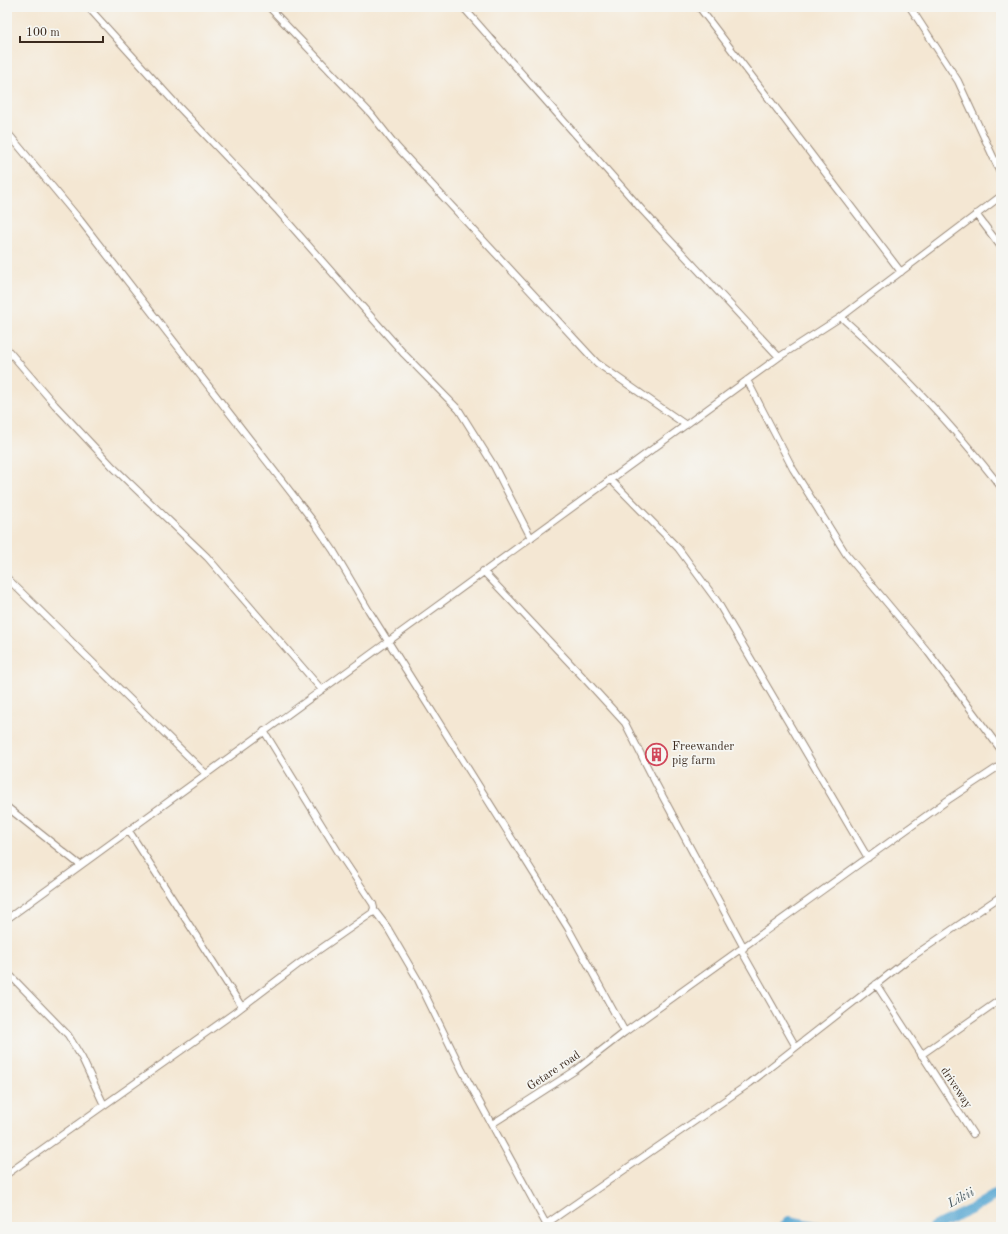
<svg xmlns="http://www.w3.org/2000/svg" width="1008" height="1234" viewBox="0 0 1008 1234" font-family="'Old Standard TT',serif">
<rect width="100%" height="100%" fill="#f6f6f2"/>
<filter id="ink" filterUnits="userSpaceOnUse"><feTurbulence type="fractalNoise" baseFrequency=".025" numOctaves="2"/><feDisplacementMap in="SourceGraphic" scale="8" xChannelSelector="R" yChannelSelector="G"/><feConvolveMatrix kernelMatrix="1 2 1 2 8 2 1 2 1" color-interpolation-filters="sRGB"/></filter>
<filter id="wash" filterUnits="userSpaceOnUse"><feTurbulence type="fractalNoise" baseFrequency=".012" numOctaves="4" result="noise"/><feDisplacementMap in="SourceGraphic" scale="16" xChannelSelector="R" yChannelSelector="G"/><feGaussianBlur stdDeviation="0.9" result="paint"/><feColorMatrix in="noise" values="0 0 0 0 0 0 0 0 0 0 0 0 0 0 0 0 0 1.4 0 .05"/><feComposite in="paint" operator="in"/></filter>
<g filter="url(#wash)">
<rect width="100%" height="100%" fill="#f4e7d3"/>
<g fill="none" stroke-linecap="round" stroke-linejoin="round">
<path stroke="#58a7d2" stroke-width="10" d="M784,1227L789,1221L820,1227
M933,1227L970,1210L1001,1191"/>
</g>
</g>
<g filter="url(#ink)">
<g fill="none" stroke-linecap="round" stroke-linejoin="round">
<defs>
<path id="minor" d="M88,7L175,103L278,211L404,354L459,410L494,466L531,538
M269,7L371,114L397,147L597,363L686,425
M463,7L643,211L779,357
M699,7L901,272
M910,7L958,81L1001,174
M7,132L80,220L313,521L333,550L369,611L568,928L625,1032L948,800L1001,765
M976,214L1001,247
M841,317C899,368 953,426 1001,487
M7,349L55,405L113,467L207,557L322,690
M747,380L793,469L846,554L928,652L1001,750
M610,479L678,548L717,601L868,858
M483,571L583,677L625,723L656,784L744,948
M7,578L206,774
M7,807L80,865
M129,831L242,1007
M374,910L387,927L418,980L462,1070L546,1224
M7,919L779,357L841,317L1001,196
M741,950L796,1047
M7,972L68,1035L82,1058L104,1105
M876,984L973,1134
M921,1055L1001,999
M492,1124L576,1070L625,1032
M7,1174L234,1013L300,963L372,913L374,908L373,904L339,853L264,731
M548,1227L546,1224L750,1083L906,961L1001,896"/>
</defs>
<use href="#minor" stroke="#988878" stroke-width="8"/>
<use href="#minor" stroke="#fff" stroke-width="6"/>
</g>
</g>
<defs>
<symbol id="building-ring" viewBox="-11 -11 22 22"><circle r="9.5" fill="#f6f6f2" stroke="#d1495b" stroke-width="1.5"/><path d="M-4-6H4V6H1V3H-1V6H-4ZM-2.5-4.3h1.7v1.8h-1.7ZM.8-4.3h1.7v1.8H.8ZM-2.5-1h1.7V.8h-1.7ZM.8-1h1.7V.8H.8Z" fill="#d1495b"/></symbol>
</defs>
<g fill-rule="evenodd">
<use href="#building-ring" x="644" y="742" width="25" height="25"/>
</g>
<g text-anchor="middle" dominant-baseline="central" stroke-width="3.5" stroke-linejoin="round" paint-order="stroke">
<g font-size="12" fill="#3b2a1e" stroke="#f6f6f2" text-anchor="start">
<text x="672" y="747">Freewander<tspan x="672" dy="14">pig farm</tspan></text>
</g>
<g font-size="12" fill="#3b2a1e" stroke="#f6f6f2">
<text transform="translate(554 1071) rotate(-34)">Getare road</text>
<text transform="translate(956 1088) rotate(56)">driveway</text>
</g>
<g font-size="13" font-style="italic" fill="#45565d" stroke="#f6f6f2">
<text transform="translate(961 1198) rotate(-28)">Likii</text>
</g>
</g>
<rect width="1008" height="1234" fill="none" stroke="#f6f6f2" stroke-width="24"/>
<path d="M20 36v6h83v-6" fill="none" stroke="#3b2a1e" stroke-width="2"/>
<text x="26" y="36" font-size="12" fill="#3b2a1e" stroke="#f6f6f2" stroke-width="3" paint-order="stroke">100 m</text>
</svg>
